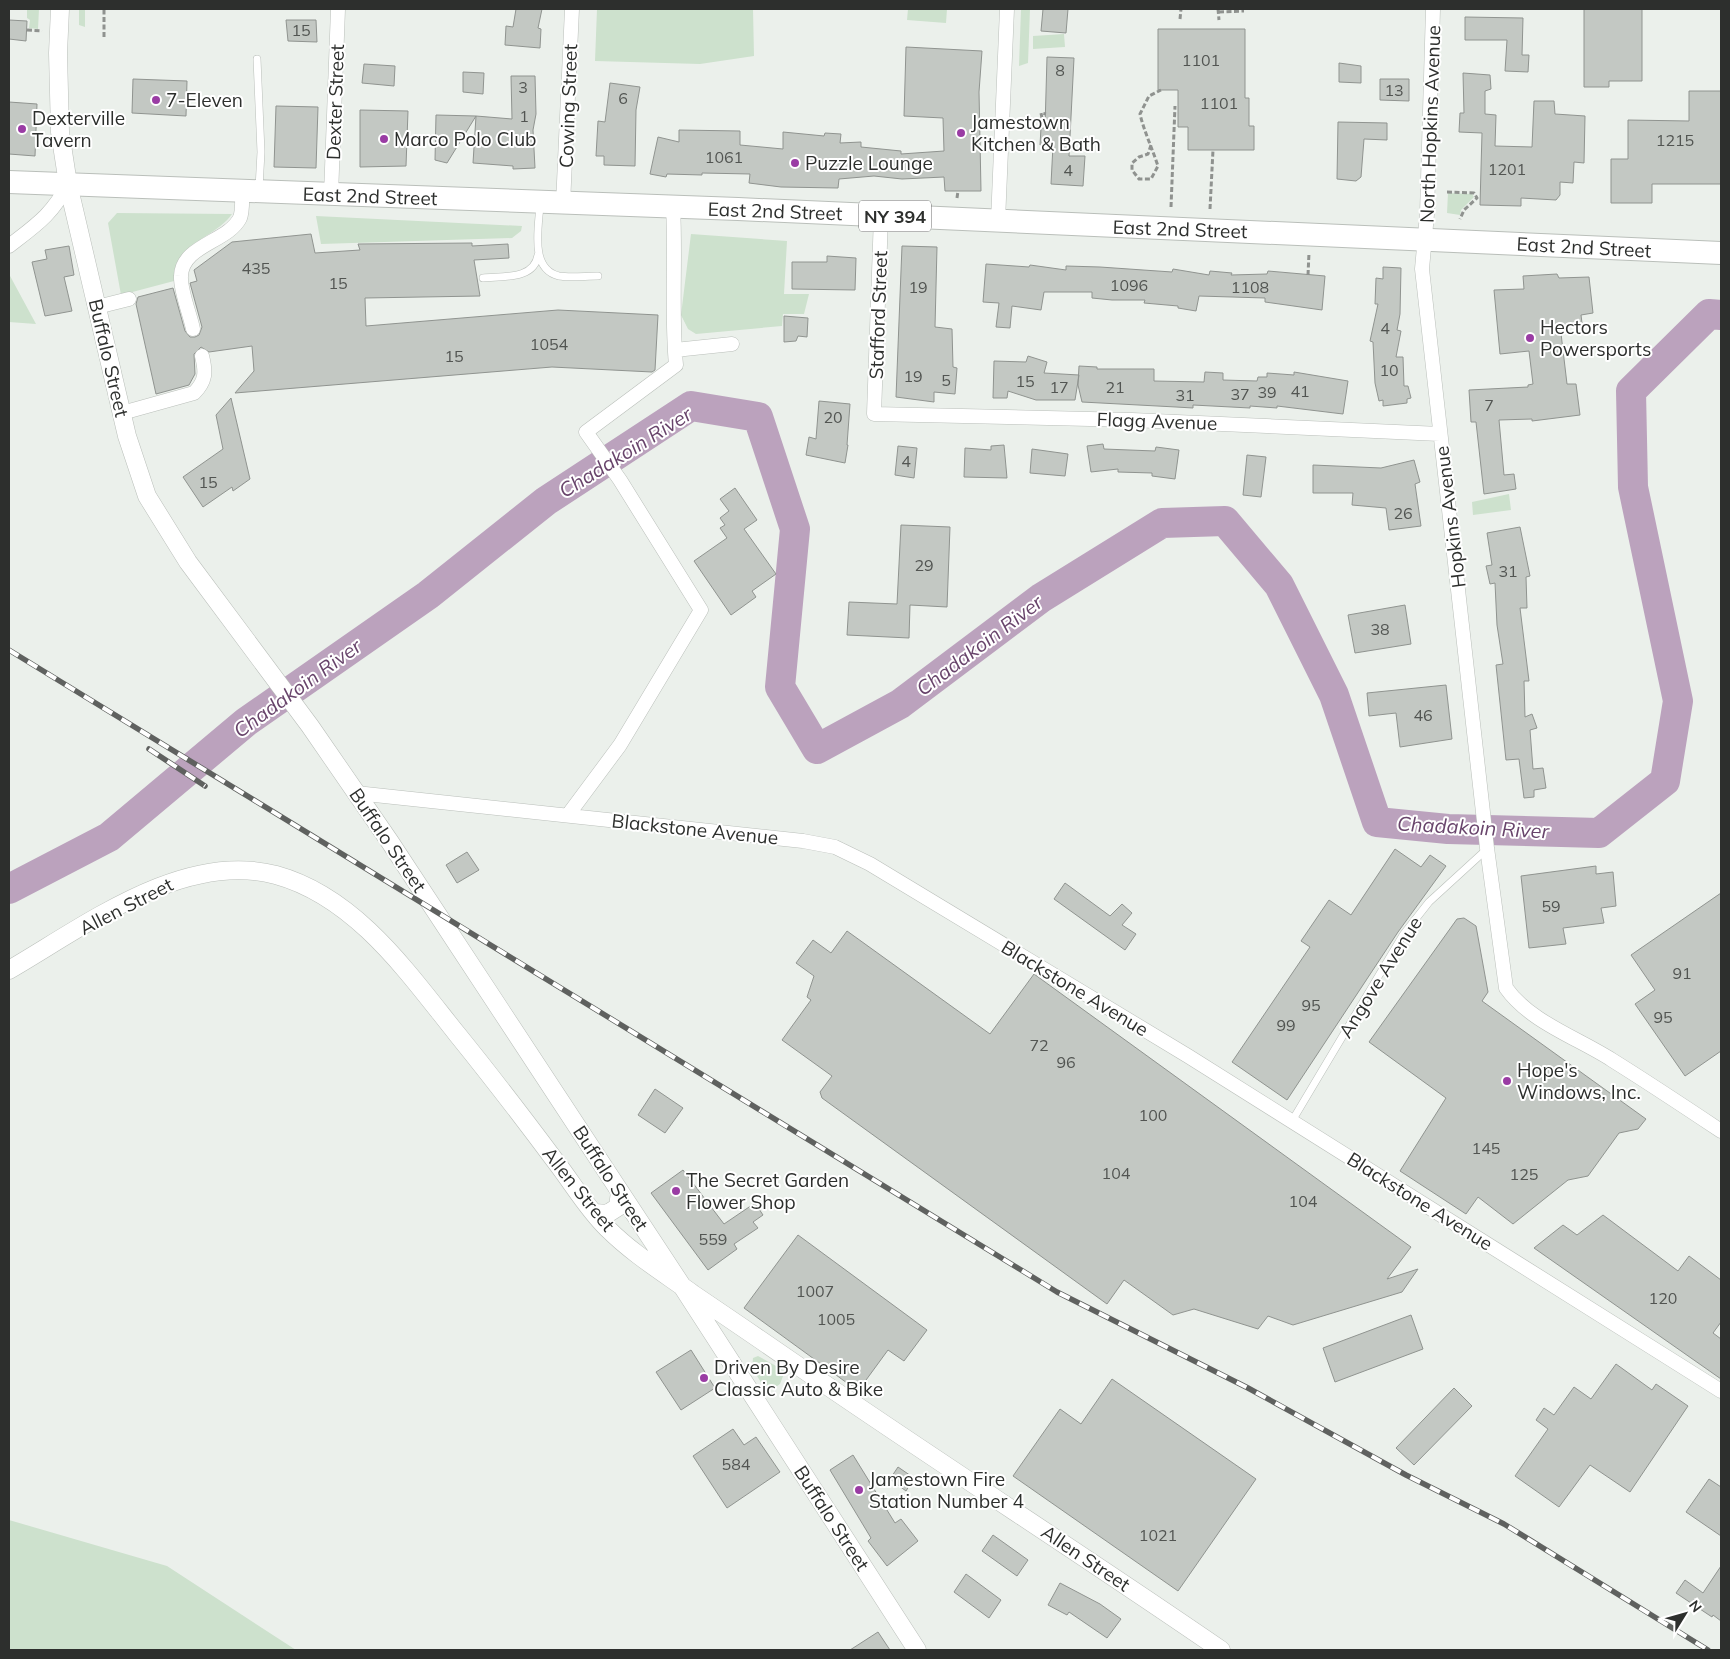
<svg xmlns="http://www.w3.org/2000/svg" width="1730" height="1659" viewBox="0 0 1730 1659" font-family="Mulish,sans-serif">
<rect width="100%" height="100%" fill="#ebf0eb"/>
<path fill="#cde1cd" d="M27,9H39L38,29L29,28L30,20L27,18Z
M79,9H85V27L79,25Z
M597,9H753L754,56L700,64L595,61Z
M908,9H947L946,23L907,20Z
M1021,9H1030L1028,63L1019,66Z
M1064,34L1065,47L1033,49V36Z
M1448,193L1472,194L1474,197L1461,210L1460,215L1447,213Z
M117,213L232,214C215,239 171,244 174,281L121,295L108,223Z
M316,216L522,226L521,231L512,238L321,244Z
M691,234L787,241L784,294H809L804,314H783L782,326L696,334L688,329L681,315Z
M9,274L36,324L9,322Z
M1509,494L1511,510L1473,515L1472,502Z
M758,1356L785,1371L780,1384L773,1389L764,1387L752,1368L753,1358Z
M9,1520L167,1566L296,1650H9Z"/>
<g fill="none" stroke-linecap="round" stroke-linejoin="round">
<path stroke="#bba2bd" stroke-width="30" d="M9,889L109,837L246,722L428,595L546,501L691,406L758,417L795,529L780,687L817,749L900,704L1041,598L1162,523L1225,521L1279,585L1334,695L1377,822L1448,829L1599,833L1665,781L1678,701L1633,487L1631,391L1709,314L1721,315"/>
</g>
<path fill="#c3c8c3" stroke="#909490" d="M516,9H542L538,28L541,29L540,48L505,45L506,26L513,27Z
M1043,9H1068L1066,33L1041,31Z
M1584,9H1642V81H1609V87H1584Z
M1465,17L1523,18L1522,55H1529L1528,72L1505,71L1507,40H1465Z
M9,20L27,21L26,41L9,39Z
M286,20H316L317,42L288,41Z
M1158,29H1245V98H1249V126H1254V150H1188V127H1178V90H1158Z
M906,47L982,51L979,92L981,191H945L944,177L902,179L874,176L839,179L838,188L781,187L749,183L750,174L702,173V175L667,174L666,177L650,174L658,137L679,142V130L740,131V145L783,149V132L824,136L825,133L841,134L840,143L861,142V147L901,151V154L944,151L943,118L904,116Z
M1047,57L1074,58L1069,156H1085L1083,186L1051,184L1053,145H1040L1041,128H1045Z
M1339,63L1361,66V83L1339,82Z
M364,64L395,66L394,86L362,83Z
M463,72L484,73L483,94L463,92Z
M1463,73L1490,75L1491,89L1485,91V114L1496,115L1495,146L1532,147L1534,101H1554L1555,114L1585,116L1584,163L1574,162L1573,183L1560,182V195L1556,200L1521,198V206L1480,205L1482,133L1459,132L1460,113H1464Z
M511,76H535L536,114L533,130L535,168L513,169V166L473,163L476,116L512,119Z
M133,79L187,81L186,116L132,113Z
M1380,79H1409V101L1380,100Z
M610,83L640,87L636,110L635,166L604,165V156H596L598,121L605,122Z
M1689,91H1721V184H1652V203H1611V159H1628V120L1689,121Z
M9,102L37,104L35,156L9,154Z
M276,106L318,107L316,168L274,167Z
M360,110L408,111L406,166L360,167Z
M436,115L476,116L447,163L435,160Z
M1338,122L1387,123V140L1364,139L1361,177L1356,181L1337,179Z
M311,234L315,253L360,250L358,244L472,243V246L508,244L509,258L474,260L480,296L365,298L366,326L558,310L658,315L655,370L652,372L552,367L235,393L254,371L252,346L209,352L201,347L194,354L195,374L189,385L156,394L136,304L138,297L173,288L185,331L190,337H195L199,335L202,327L190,283L197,281L194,270L232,242Z
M69,246L74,275L64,277L72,311L45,316L32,262L47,259L45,250Z
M902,246L937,247L935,327L952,329L953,367L957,368L955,394L934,392V402L896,397Z
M827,256L856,258L855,290L792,289V262H827Z
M986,264L1029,267L1030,265L1066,270V266L1100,267L1172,272L1173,269L1209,275L1210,271L1232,273L1231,275L1267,274L1268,271L1325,276L1322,310L1265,302V298L1199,296L1196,311L1178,308V306L1144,303L1145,300H1112L1092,298V292H1044L1041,310L1012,306L1010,328L996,327L999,303L983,302Z
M1383,267L1401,268L1400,314L1397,330L1401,331L1396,357H1403L1404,386H1408L1411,398L1407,399V403L1383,406V400L1379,401L1375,383L1373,342L1370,341L1378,304H1375L1376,278L1383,279Z
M1557,274L1559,278L1589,277L1593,313L1581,315L1582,323L1560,325L1567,384H1576L1580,415L1532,421V419L1499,420L1504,475L1514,474L1516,489L1484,494L1476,422H1471L1469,390L1528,387V385L1533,384L1529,351L1500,354L1494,290L1524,289L1523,276Z
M784,316L808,318L807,337L798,336L796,341L784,342Z
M1028,356L1047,362L1044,373L1079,375L1075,400H1036L1008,391L1007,398H993L994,361L1026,362Z
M1079,366L1097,367V369H1154V381L1204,382L1205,372L1223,373V380L1257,381L1258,377H1267V373L1294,375V372L1348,381L1343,414L1277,406V408L1250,406V408L1193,405V408L1176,407L1082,402L1078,385Z
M231,398L250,479L233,491L232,487L203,507L183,477L223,449L216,415Z
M819,401L850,404L847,445H848L845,463L806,455L809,437L816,439Z
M1103,444L1104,449L1155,451L1156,447L1179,450L1175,479L1152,476V473L1118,472V469L1091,472L1087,446Z
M1004,445L1007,478L964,477L965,448L991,450V446Z
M898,446L917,448L914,478L895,475Z
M1032,449L1068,454L1065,476L1030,473Z
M1247,455L1266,457L1261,497L1243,495Z
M1414,460L1420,482L1415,484L1421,526L1389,530L1386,508L1352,505L1353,493H1313V465L1381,468Z
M735,488L757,520L744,529L776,574L752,591L756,597L731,615L694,561L727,538L720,528L725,525L720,518L729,511L720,499Z
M901,525L950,527L947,607L910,605L909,638L847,635L849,602L897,604Z
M1520,527L1530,576L1526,577L1527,608H1520L1529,681H1524L1525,717L1532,714L1537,728L1530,730L1533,769L1543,768L1546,788L1534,790V797L1524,798L1519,759L1506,760L1496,665L1503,664L1497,625L1495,583L1490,584L1486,566L1492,565L1487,533Z
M1405,605L1411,644L1355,653L1348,615Z
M1446,685L1452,739L1400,747L1396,713L1369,716L1367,693Z
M1395,849L1421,867L1430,855L1446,866L1398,932L1287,1100L1232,1062L1310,947L1301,941L1329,900L1351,915Z
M467,852L479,870L457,883L446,865Z
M1596,866V874L1613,872L1616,906L1601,908L1604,923L1563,928L1566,944L1529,948L1521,876Z
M1065,883L1110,916L1122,904L1132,913L1122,925L1136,934L1125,950L1054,899Z
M1721,893V1051L1685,1076L1635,1004L1655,990L1631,955Z
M1464,918L1476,926L1488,992L1482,1001L1646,1119L1638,1129L1619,1133L1588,1176L1568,1180L1513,1224L1478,1197L1466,1214L1400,1171L1446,1098L1369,1042L1457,919Z
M847,931L990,1034L1034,974L1411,1247L1387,1279L1418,1269L1402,1292L1293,1325L1268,1316L1258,1329L1194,1309L1173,1315L1124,1280L1107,1304L822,1098L820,1092L832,1076L782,1040L811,1000L807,997L814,976L796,963L813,940L831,953Z
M655,1089L683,1108L665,1133L638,1115Z
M683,1170L724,1224L755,1203L763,1215L753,1222L758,1228L734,1244L737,1249L708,1270L651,1193Z
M1603,1215L1678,1271L1689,1256L1721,1280V1322L1713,1333L1721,1339V1379L1534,1248L1563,1225L1577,1235Z
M798,1235L927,1330L904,1361L888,1350L858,1391L744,1308Z
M1411,1315L1423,1349L1335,1382L1323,1348Z
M691,1350L715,1388L681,1410L656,1372Z
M1616,1364L1652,1390L1656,1384L1688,1406L1630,1492L1590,1465L1559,1507L1515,1476L1548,1429L1536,1420L1544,1408L1554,1415L1574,1387L1591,1399Z
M1112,1379L1256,1479L1178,1591L1013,1476L1060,1409L1081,1424Z
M1454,1388L1472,1406L1414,1465L1396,1448Z
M733,1429L744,1445L756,1437L780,1472L727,1508L693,1456Z
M853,1455L895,1523L901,1519L918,1541L887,1566L868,1541L871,1538L830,1470Z
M898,1467L914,1478L906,1491L890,1479Z
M1709,1479L1721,1487V1536L1686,1512Z
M993,1535L1028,1560L1017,1576L982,1551Z
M1721,1566V1621L1713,1615L1712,1617L1676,1593L1685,1580L1703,1593Z
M966,1574L1001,1600L989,1618L954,1592Z
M1060,1583L1100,1604L1121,1619L1107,1638L1069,1612L1067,1615L1048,1605Z
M878,1632L890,1650H850Z"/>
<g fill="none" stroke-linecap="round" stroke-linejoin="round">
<defs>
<path id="service" d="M257,59L261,152L259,188
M540,204C539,226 529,269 559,276C571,278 585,276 598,276
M483,278C503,276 534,280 538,255
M1292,1121L1403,935L1429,902L1487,849"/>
<path id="minor" d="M1433,9L1427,214L1422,269L1487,848L1506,988C1530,1022 1578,1038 1612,1060C1649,1083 1685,1107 1721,1131
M331,195L338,9
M563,204L572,9
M881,216L874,414L1132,420L1440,434
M998,221L1007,9
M9,246C36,225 52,215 68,184
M97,307L129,299
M193,329C190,314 180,290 181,276C182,245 228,242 240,218C243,210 242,199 242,191
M675,350L732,344
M122,413L194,393C206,381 206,372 202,356
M356,793L803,841L835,847L870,864L1188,1056L1721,1391
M568,815L620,745L701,610L620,480L586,432L676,365C671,312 676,260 673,207"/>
<path id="tertiary" d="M60,9L58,53L60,132L68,184L127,436L147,496L188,562L310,726L390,842L682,1286L917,1650
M9,970C85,926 184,850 276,875C356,897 408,973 457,1034C491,1076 524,1119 556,1162C573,1184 588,1210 608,1229C633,1254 664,1273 693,1294C727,1317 761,1340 794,1363C936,1461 1080,1553 1221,1650
M595,1213L607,1214L618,1207L620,1192"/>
<path id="primary" d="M9,182L738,209L1721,253"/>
</defs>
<use href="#service" stroke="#babfba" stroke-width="8"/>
<use href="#minor" stroke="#babfba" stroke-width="15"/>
<use href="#tertiary" stroke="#babfba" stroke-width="19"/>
<use href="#primary" stroke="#babfba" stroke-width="24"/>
<path stroke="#8f928f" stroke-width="3" stroke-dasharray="5 2.5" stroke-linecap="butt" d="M1218,9L1219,20
M1219,12L1244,11
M1180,19L1181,9
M27,30L42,31
M104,37V9
M1042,118L1041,113L1046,114
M1151,145L1148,154L1139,157L1132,163V170L1139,179H1151L1158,166C1152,148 1144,131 1140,114L1149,96L1161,90
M1447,192L1474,193L1477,198L1464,210L1460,219
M957,198L958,191
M1171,207L1175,106
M1210,209L1213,150
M1308,275L1309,253"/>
<use href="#service" stroke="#fff" stroke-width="7"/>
<use href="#minor" stroke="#fff" stroke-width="14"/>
<use href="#tertiary" stroke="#fff" stroke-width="18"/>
<use href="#primary" stroke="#fff" stroke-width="22"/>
<defs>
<path id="rail" d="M9,650L1057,1292L1248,1388L1406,1475L1504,1524L1708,1650
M149,749L205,786"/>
</defs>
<use href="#rail" stroke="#5f615f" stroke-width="5.5"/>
<use href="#rail" stroke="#fff" stroke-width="4" stroke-dasharray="11" stroke-linecap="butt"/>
</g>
<g fill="#9a3ca4" stroke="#fff" stroke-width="2">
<circle cx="156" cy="100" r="5"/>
<circle cx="22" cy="129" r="5"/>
<circle cx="961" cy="133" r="5"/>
<circle cx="384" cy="139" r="5"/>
<circle cx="795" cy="163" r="5"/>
<circle cx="1530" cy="338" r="5"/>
<circle cx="1507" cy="1081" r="5"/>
<circle cx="676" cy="1191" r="5"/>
<circle cx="704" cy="1378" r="5"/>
<circle cx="859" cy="1490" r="5"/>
</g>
<g text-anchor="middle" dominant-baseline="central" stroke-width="4" stroke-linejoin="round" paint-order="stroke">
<g font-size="16" fill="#525552">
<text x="301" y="30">15</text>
<text x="1201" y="60">1101</text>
<text x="1060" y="70">8</text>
<text x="523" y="87">3</text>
<text x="1394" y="90">13</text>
<text x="623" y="98">6</text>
<text x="1219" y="103">1101</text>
<text x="524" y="116">1</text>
<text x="1675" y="140">1215</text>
<text x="724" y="157">1061</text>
<text x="1507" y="169">1201</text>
<text x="1068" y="170">4</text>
<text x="256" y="268">435</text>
<text x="338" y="283">15</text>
<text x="1129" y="285">1096</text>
<text x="918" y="287">19</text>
<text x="1250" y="287">1108</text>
<text x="1385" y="328">4</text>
<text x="549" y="344">1054</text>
<text x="454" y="356">15</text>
<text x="1389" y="370">10</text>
<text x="913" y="376">19</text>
<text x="946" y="380">5</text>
<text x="1025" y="381">15</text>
<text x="1059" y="387">17</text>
<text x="1115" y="387">21</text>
<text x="1300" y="391">41</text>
<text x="1267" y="392">39</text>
<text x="1240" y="394">37</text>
<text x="1185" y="395">31</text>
<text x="1489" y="405">7</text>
<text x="833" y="417">20</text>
<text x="906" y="461">4</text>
<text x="208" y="482">15</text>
<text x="1403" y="513">26</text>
<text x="924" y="565">29</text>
<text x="1508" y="571">31</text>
<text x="1380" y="629">38</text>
<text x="1423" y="715">46</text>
<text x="1551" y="906">59</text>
<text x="1682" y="973">91</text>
<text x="1311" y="1005">95</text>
<text x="1663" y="1017">95</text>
<text x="1286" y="1025">99</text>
<text x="1039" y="1045">72</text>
<text x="1066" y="1062">96</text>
<text x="1153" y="1115">100</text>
<text x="1486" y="1148">145</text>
<text x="1116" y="1173">104</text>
<text x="1524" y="1174">125</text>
<text x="1303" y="1201">104</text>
<text x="713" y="1239">559</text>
<text x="815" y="1291">1007</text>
<text x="1663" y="1298">120</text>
<text x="836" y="1319">1005</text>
<text x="736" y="1464">584</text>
<text x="1158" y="1535">1021</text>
</g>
<rect fill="#fff" stroke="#6c6d6c" stroke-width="1" x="859" y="200.5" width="72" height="31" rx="4"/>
<g font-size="18" font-weight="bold" fill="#2d2f2d">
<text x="895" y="216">NY 394</text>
</g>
<g font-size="19" fill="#2d2f2d" stroke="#fff" text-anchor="start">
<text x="166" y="100">7-Eleven</text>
<text x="32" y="118">Dexterville<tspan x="32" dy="22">Tavern</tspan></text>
<text x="971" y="122">Jamestown<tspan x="971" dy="22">Kitchen &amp; Bath</tspan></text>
<text x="394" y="139">Marco Polo Club</text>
<text x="805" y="163">Puzzle Lounge</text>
<text x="1540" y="327">Hectors<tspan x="1540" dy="22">Powersports</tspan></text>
<text x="1517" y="1070">Hope's<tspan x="1517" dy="22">Windows, Inc.</tspan></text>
<text x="686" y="1180">The Secret Garden<tspan x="686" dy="22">Flower Shop</tspan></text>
<text x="714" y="1367">Driven By Desire<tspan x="714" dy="22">Classic Auto &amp; Bike</tspan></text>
<text x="869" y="1479">Jamestown Fire<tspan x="869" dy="22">Station Number 4</tspan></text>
</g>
<g font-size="19" fill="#2d2f2d" stroke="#fff">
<text transform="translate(335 102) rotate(-88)">Dexter Street</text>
<text transform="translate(568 106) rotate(-88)">Cowing Street</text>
<text transform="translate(1430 124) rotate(-88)">North Hopkins Avenue</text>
<text transform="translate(370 196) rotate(2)">East 2nd Street</text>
<text transform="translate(775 211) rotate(2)">East 2nd Street</text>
<text transform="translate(1180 229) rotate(2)">East 2nd Street</text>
<text transform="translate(1584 247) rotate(3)">East 2nd Street</text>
<text transform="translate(878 315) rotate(-88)">Stafford Street</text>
<text transform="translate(109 358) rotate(77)">Buffalo Street</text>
<text transform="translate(1157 421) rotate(2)">Flagg Avenue</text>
<text transform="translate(1450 517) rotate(-97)">Hopkins Avenue</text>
<text transform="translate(695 829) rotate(6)">Blackstone Avenue</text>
<text transform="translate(388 840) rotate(56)">Buffalo Street</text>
<text transform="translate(126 906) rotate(-27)">Allen Street</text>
<text transform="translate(1380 977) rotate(-58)">Angove Avenue</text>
<text transform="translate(1075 988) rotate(31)">Blackstone Avenue</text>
<text transform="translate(611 1178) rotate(57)">Buffalo Street</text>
<text transform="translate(579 1189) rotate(51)">Allen Street</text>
<text transform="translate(1420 1201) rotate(32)">Blackstone Avenue</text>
<text transform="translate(832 1518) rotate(57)">Buffalo Street</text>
<text transform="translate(1086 1558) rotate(34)">Allen Street</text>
</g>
<g font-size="20" font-style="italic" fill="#68446b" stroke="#fff">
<text transform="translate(625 452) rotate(-32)">Chadakoin River</text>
<text transform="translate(979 645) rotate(-37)">Chadakoin River</text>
<text transform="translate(297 688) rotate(-36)">Chadakoin River</text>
<text transform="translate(1473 827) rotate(3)">Chadakoin River</text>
</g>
</g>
<rect width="1730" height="1659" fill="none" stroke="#2d2f2d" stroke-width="20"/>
<g transform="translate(1685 1614) rotate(53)" stroke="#ffffff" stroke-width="4" paint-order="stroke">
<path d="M0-4L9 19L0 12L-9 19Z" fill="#2d2f2d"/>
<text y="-8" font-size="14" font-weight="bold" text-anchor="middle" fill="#2d2f2d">N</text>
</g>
</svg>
